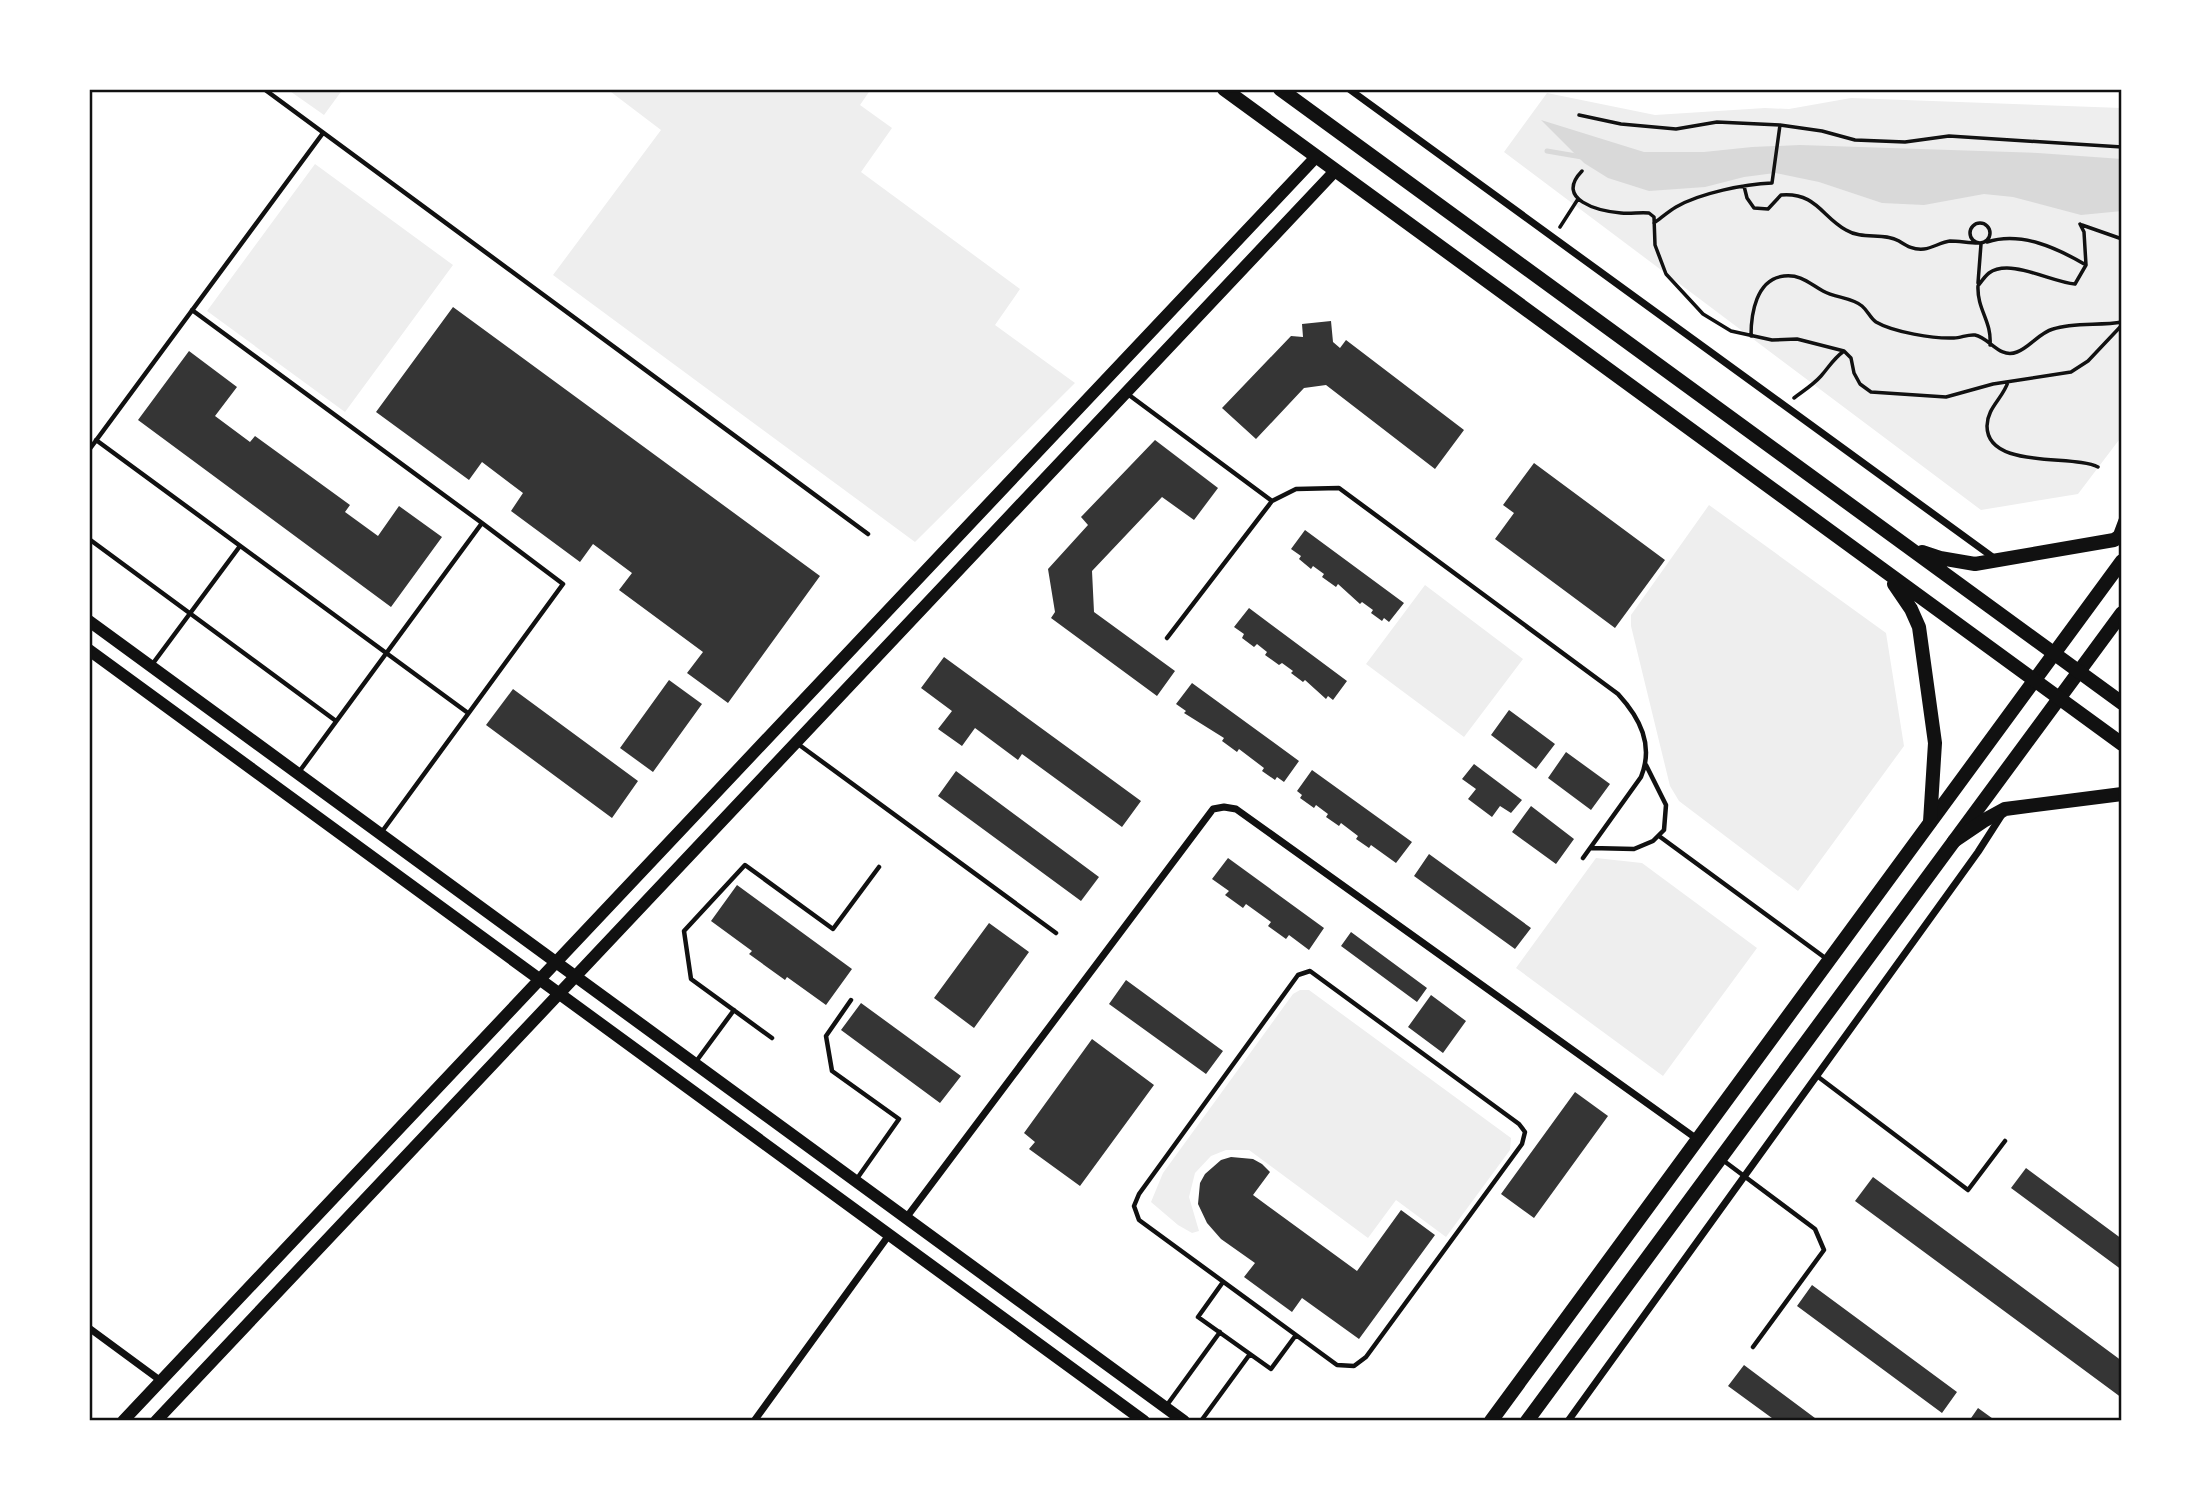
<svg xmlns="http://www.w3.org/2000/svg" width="2211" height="1510" viewBox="0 0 2211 1510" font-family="Raleway,sans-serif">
<rect width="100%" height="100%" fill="#fff"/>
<path fill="#eee" d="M287,89H343L324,115Z
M607,89H871L860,105L892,128L861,172L1020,289L995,325L1075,383L915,542L553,275L661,130Z
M1547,93L1655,115L1765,108L1789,109L1851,98L2122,108V436L2078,494L1981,510L1504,152Z
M315,164L453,265L345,412L207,311Z
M1709,505L1886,633L1904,746L1798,891L1679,801L1670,786L1631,626V615Z
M1425,585L1523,659L1464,737L1366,664Z
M1596,858L1642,863L1757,948L1663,1076L1516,968Z
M1300,990H1309L1511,1138L1510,1150L1446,1237L1396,1200L1368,1238L1249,1150H1226L1211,1156L1195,1173L1189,1197L1199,1231L1192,1233L1178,1225L1151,1202L1163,1173L1293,994Z"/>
<path fill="#d9d9d9" d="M1541,120L1644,152H1704L1752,147L1800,145L2038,153L2122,159V211L2081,215L2013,197L1984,194L1924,205L1882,203L1819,182L1775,173L1744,177L1705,187L1649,191L1608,178L1584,163Z"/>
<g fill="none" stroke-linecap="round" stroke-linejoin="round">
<path stroke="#d9d9d9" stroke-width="5" d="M1547,151L1582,157"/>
</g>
<path fill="#353535" d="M453,307L820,576L728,703L687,673L703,652L619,590L632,573L593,544L580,562L511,511L523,493L482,462L469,480L376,412Z
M1331,321L1333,342L1340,348L1346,340L1464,430L1435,469L1326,385L1304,388L1256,439L1222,408L1291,336L1303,337L1302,324Z
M189,351L237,387L215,416L250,442L255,436L350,505L345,512L378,536L399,506L442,537L391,607L138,420Z
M1155,440L1218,488L1194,520L1162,497L1092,571L1094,612L1175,671L1157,696L1051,618L1055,612L1048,569L1088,525L1081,517Z
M1534,463L1665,560L1615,628L1495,539L1514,513L1503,505Z
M1305,530L1404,603L1389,622L1384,618L1382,621L1371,613L1373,610L1362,602L1360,604L1338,584L1336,587L1322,577L1324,574L1313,566L1311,569L1299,559L1301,556L1291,549Z
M1249,608L1347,681L1333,700L1328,696L1326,699L1305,680L1303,682L1291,673L1293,671L1282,663L1279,665L1265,655L1267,652L1257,644L1254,647L1242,638L1244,634L1234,627Z
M944,657L1141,801L1122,827L1022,754L1018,760L975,728L962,746L938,729L952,711L921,688Z
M669,680L702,704L653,772L620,748Z
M1192,683L1299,761L1284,782L1277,777L1275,780L1262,771L1264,768L1239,749L1237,752L1222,741L1224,738L1184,713L1186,711L1176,704Z
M513,689L638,781L612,818L486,725Z
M1509,710L1555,744L1536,769L1491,735Z
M1566,752L1610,784L1591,810L1548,778Z
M1474,764L1522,800L1511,813L1500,806L1492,817L1468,799L1476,789L1462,779Z
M1312,770L1412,842L1396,863L1371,845L1369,848L1356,839L1358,836L1341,823L1339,826L1326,817L1328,814L1316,805L1314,808L1300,798L1302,795L1297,791Z
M956,771L1099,877L1081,901L938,796Z
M1531,806L1574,839L1556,864L1512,832Z
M1429,854L1531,928L1515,949L1414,876Z
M1228,858L1324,928L1309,950L1289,935L1286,939L1268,926L1271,922L1246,904L1243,908L1225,895L1229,891L1212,879Z
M737,885L852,969L826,1005L787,977L785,980L749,954L752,951L711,921Z
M989,923L1029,952L974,1028L934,998Z
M1351,932L1427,988L1417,1002L1341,946Z
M1126,980L1223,1051L1206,1074L1109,1004Z
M1431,995L1466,1021L1443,1053L1408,1027Z
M861,1003L961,1076L940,1103L841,1030Z
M1092,1039L1154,1085L1080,1186L1029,1149L1035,1142L1024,1133Z
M1575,1092L1608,1116L1534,1218L1501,1194Z
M1231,1157L1253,1159L1262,1164L1270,1172L1253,1195L1357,1271L1401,1210L1435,1235L1359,1339L1302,1298L1292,1312L1244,1277L1255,1263L1221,1239L1207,1223L1198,1204L1200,1183L1205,1174L1221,1160Z
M2026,1168L2122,1239V1270L2011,1188Z
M1873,1177L2122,1361V1398L1855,1201Z
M1812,1285L1957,1392L1942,1413L1797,1306Z
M1744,1365L1819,1421H1776L1728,1386Z
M1978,1408L1996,1421H1969Z"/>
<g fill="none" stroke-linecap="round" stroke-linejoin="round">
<path stroke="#111" stroke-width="3.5" d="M1579,115L1621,124L1676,129L1717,122L1780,125L1822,131L1855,140L1905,142L1949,136L2122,147
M1582,171C1554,200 1599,211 1621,213C1631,214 1640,212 1649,213L1654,217L1655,245L1666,274L1703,314L1731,331L1772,340L1797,339L1844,351L1851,358L1854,373L1860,384L1871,392L1946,397L1993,384L2071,372L2088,361L2122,325
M1744,186L1747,198L1754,208L1768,209L1781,195C1816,192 1822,217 1846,230C1862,240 1884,232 1899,241C1907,246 1913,250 1924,249C1933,248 1941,242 1950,241C1959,241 1969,243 1978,243
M1970 233a10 10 0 1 1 20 0a10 10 0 1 1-20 0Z
M1654,223C1661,218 1669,211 1676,207C1700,193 1745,184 1772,183L1780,125
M2082,225L2122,239
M1560,227L1578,199
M1987,242C2021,231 2057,248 2086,265
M1978,283L1981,244
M1751,336C1751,314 1756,279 1784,276C1801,274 1810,284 1823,291C1835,298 1851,297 1862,306C1868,311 1870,318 1876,322C1893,332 1934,339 1954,338C1961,338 1968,334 1975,335C1990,338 1999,359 2017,352C2030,347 2039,333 2053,329C2074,322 2100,326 2122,322
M1990,345C1992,321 1977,310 1978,286C1981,282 1985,276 1989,273C2010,258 2051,282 2075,284L2086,265L2084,232L2080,224
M2008,382C2003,398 1987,408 1987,426C1987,470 2074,454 2098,467
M1794,398C1803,391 1813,385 1821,376C1829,367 1833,359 1844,351"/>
<path stroke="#111" stroke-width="4.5" d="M264,89L868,534
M192,310L482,523
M1129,395L1272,501
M96,440L468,713
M89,450L323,133
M89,539L336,721
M1167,638L1272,501L1296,489L1339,488L1618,694C1640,718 1654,745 1641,777L1583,858
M151,666L240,546
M798,744L1056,933
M299,772L482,523L563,584L381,833
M1659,836L1828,960
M1591,848L1634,849L1653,841L1664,830L1666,805L1646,765
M1310,971L1519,1124L1525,1132L1522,1144L1366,1357L1354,1366L1337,1365L1139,1220L1134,1206L1139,1194L1298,975Z
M851,1000L826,1036L832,1071L899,1119L856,1180
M772,1038L691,979L684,931L745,865L833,929L879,867
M695,1063L734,1010
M1817,1076L1968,1190L2005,1141
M1724,1161L1815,1229L1824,1250L1753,1347
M1223,1282L1198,1317L1271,1369L1296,1335
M1167,1405L1220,1332
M1201,1421L1250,1354"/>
<path stroke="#111" stroke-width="7" d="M1349,89L1994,558
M2116,536L2122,520
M906,1218L1213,809L1224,807L1236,809L1697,1139
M89,1328L161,1381
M754,1421L889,1235
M1568,1421L1978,852L2003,813"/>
<path stroke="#111" stroke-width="12" d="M89,621L1184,1421
M89,650L1144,1421
M123,1421L1316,157
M156,1421L1335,171"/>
<path stroke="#111" stroke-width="14" d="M1491,1421L2122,561
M1527,1421L2122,613"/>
<path stroke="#111" stroke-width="14" d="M1224,89L2122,744
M1280,89L2122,703
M1922,552L1940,558L1975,564L2114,540L2122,535
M1894,584L1911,609L1919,627L1935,743L1930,822
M1954,841L1985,820L2005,809L2122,794"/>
</g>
<rect width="2211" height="1510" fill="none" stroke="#ffffff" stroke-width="182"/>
<rect x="91" y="91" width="2029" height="1328" fill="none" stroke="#111" stroke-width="2.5"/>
</svg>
